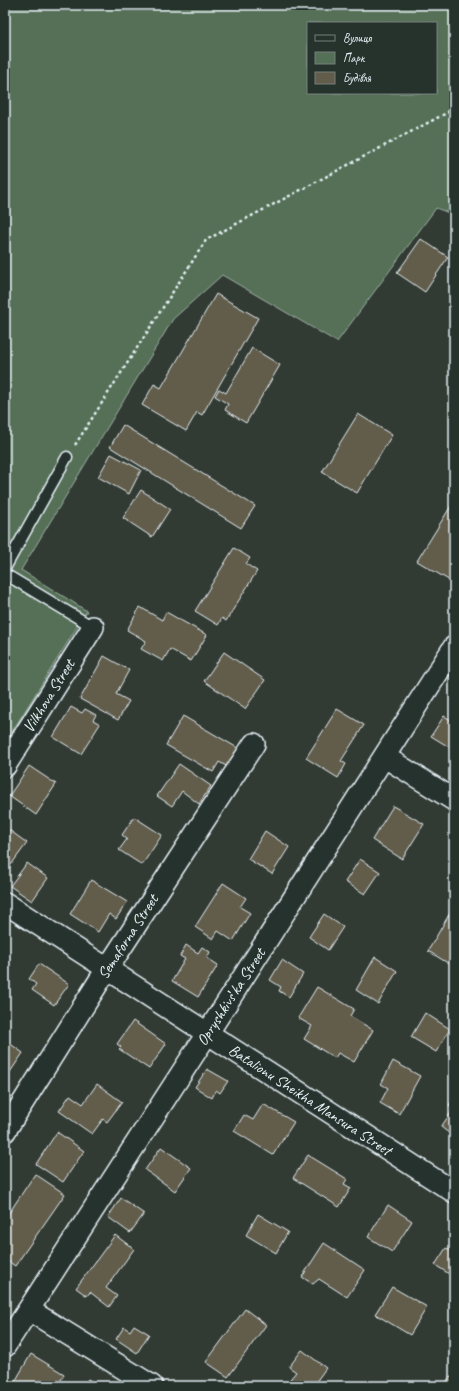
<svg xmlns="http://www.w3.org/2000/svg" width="459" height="1391" viewBox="0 0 459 1391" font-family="Caveat,sans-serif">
<rect width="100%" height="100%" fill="#323b33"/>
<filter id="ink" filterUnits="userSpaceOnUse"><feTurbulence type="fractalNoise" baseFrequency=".025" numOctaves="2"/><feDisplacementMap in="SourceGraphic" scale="8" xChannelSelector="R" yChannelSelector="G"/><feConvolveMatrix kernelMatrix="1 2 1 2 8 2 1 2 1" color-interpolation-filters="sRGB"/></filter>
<g filter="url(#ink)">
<path fill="#547057" stroke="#9eb0a8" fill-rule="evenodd" d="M5,5H454V215L436,208L337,342L222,275L173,319L21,570L87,611L5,743ZM308,23H436V93H308Z"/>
<path fill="#625d4b" stroke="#e8f1f8" d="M421,239L448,257L425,292L397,273Z
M216,294L258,318L202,415L197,412L186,431L142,405L154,384L161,388Z
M252,348L280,365L246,423L225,410L228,404L215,396L219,389L226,393Z
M358,414L392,435L357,493L322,472Z
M123,425L255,506L241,528L110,447Z
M111,454L141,470L129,494L98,477Z
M141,490L170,509L152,537L123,518Z
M454,501V579L452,582L417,561Z
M234,548L250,558L246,564L257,571L226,621L222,618L218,625L195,611Z
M140,607L162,620L166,612L207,635L191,661L170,649L163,661L141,649L146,641L127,630Z
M224,652L265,680L245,709L204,681Z
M104,656L129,670L116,694L129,701L118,720L80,699Z
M71,707L82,713L85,709L96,715L93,720L100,724L81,754L53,737Z
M337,709L364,725L341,761L346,764L338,778L306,758Z
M183,716L241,750L230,768L219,762L213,772L166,745Z
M444,716L454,722V750L431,736Z
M179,764L211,786L199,804L182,791L172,806L157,796Z
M29,766L56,784L36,815L9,796Z
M393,806L424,824L402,859L372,840Z
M134,817L162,835L142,865L119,850L127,839L122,835Z
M5,827L27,843L5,873Z
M265,831L289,847L272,874L248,859Z
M360,859L380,872L365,894L345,882Z
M27,863L48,878L32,901L10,886Z
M91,880L127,902L116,919L109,914L98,932L70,914Z
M223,883L246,898L240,907L250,913L233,941L218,931L213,939L195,927Z
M454,906V961L451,965L428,951Z
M324,914L343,927L328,950L309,937Z
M186,945L198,953L202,947L210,952L207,958L218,965L198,997L172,981L185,959L180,956Z
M375,957L397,971L378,1004L356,990Z
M282,960L303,974L289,997L279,991L281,987L270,980Z
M39,964L69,984L54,1005L32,990L36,984L29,979Z
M317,987L354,1009L350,1016L373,1030L354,1062L338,1053L335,1058L304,1039L312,1026L298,1018Z
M425,1013L450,1029L436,1052L411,1037Z
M133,1021L166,1044L149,1069L119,1049L121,1047L117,1044Z
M5,1040L23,1053L6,1078H5Z
M393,1061L420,1076L399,1114L380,1103L388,1088L381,1084Z
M207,1069L228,1081L220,1093L216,1090L212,1098L195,1087Z
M97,1084L122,1102L107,1122L103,1119L92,1134L59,1111L70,1095L83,1104Z
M454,1097V1108L449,1105Z
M263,1104L294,1122L273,1155L234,1131L244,1115L253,1120Z
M454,1108V1137L441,1127Z
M57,1132L84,1151L63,1182L36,1164Z
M161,1147L191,1168L175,1191L145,1170Z
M308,1155L347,1179L344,1184L351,1188L339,1207L293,1178Z
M35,1174L65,1194L15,1266L5,1259V1219Z
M121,1198L144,1214L130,1233L108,1217Z
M388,1205L412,1221L392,1252L368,1237Z
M258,1214L288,1232L276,1253L246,1235Z
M115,1235L134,1249L106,1288L117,1296L109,1307L90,1292L87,1296L76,1288Z
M324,1243L365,1270L347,1297L319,1279L313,1284L302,1277Z
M446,1248L454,1253V1277L435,1265Z
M392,1287L427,1307L410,1335L375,1314Z
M245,1309L266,1325L228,1377L206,1362Z
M134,1325L149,1334L137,1353L116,1339L124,1327L130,1331Z
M302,1350L326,1368L313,1386H289L286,1384L296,1372L289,1367Z
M31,1354L64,1374L58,1386H5L6,1380L13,1385Z
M450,1376L454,1378V1386H444Z
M88,1379L99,1386H84Z"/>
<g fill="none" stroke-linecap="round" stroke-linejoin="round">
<defs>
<path id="lane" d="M5,568L67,457
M5,574L93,627"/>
<path id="street" d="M385,757L454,800
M5,766L93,627
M5,903L454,1192
M5,1131L98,983L254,744
M29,1310L152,1386
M5,1346L214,1023L454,647"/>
</defs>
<use href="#lane" stroke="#e8f1f8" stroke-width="13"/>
<use href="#street" stroke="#e8f1f8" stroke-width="24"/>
<path stroke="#e8f1f8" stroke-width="2.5" stroke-dasharray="3 3" stroke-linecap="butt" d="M75,445L206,240L454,109"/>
<use href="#lane" stroke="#26332d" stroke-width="10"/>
<use href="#street" stroke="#26332d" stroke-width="21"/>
</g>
</g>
<g text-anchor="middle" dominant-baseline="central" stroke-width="3" stroke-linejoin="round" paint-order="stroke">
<g font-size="16" fill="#e8f1f8" stroke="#26332d">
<text transform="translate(49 696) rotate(-58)">Vilkhova Street</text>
<text transform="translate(128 937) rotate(-57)">Semaforna Street</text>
<text transform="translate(231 997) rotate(-57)">Opryshkivsʹka Street</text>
<text transform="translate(310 1100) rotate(33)">Batalionu Sheikha Mansura Street</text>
</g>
</g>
<rect width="459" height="1391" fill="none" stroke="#26332d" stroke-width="20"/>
<rect x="10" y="10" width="439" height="1371" fill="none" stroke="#e8f1f8" stroke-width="1.5" filter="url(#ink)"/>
<rect x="307" y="22" width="130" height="72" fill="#26332d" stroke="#747f7e"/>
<rect x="315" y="35" width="20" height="6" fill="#26332d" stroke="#747f7e"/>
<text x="343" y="42" font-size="12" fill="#e8f1f8">Вулиця</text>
<rect x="315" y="52" width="20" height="12" fill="#547057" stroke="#747f7e"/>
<text x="343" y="62" font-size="12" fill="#e8f1f8">Парк</text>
<rect x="315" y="72" width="20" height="12" fill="#625d4b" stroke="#747f7e"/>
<text x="343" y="82" font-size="12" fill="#e8f1f8">Будівля</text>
</svg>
